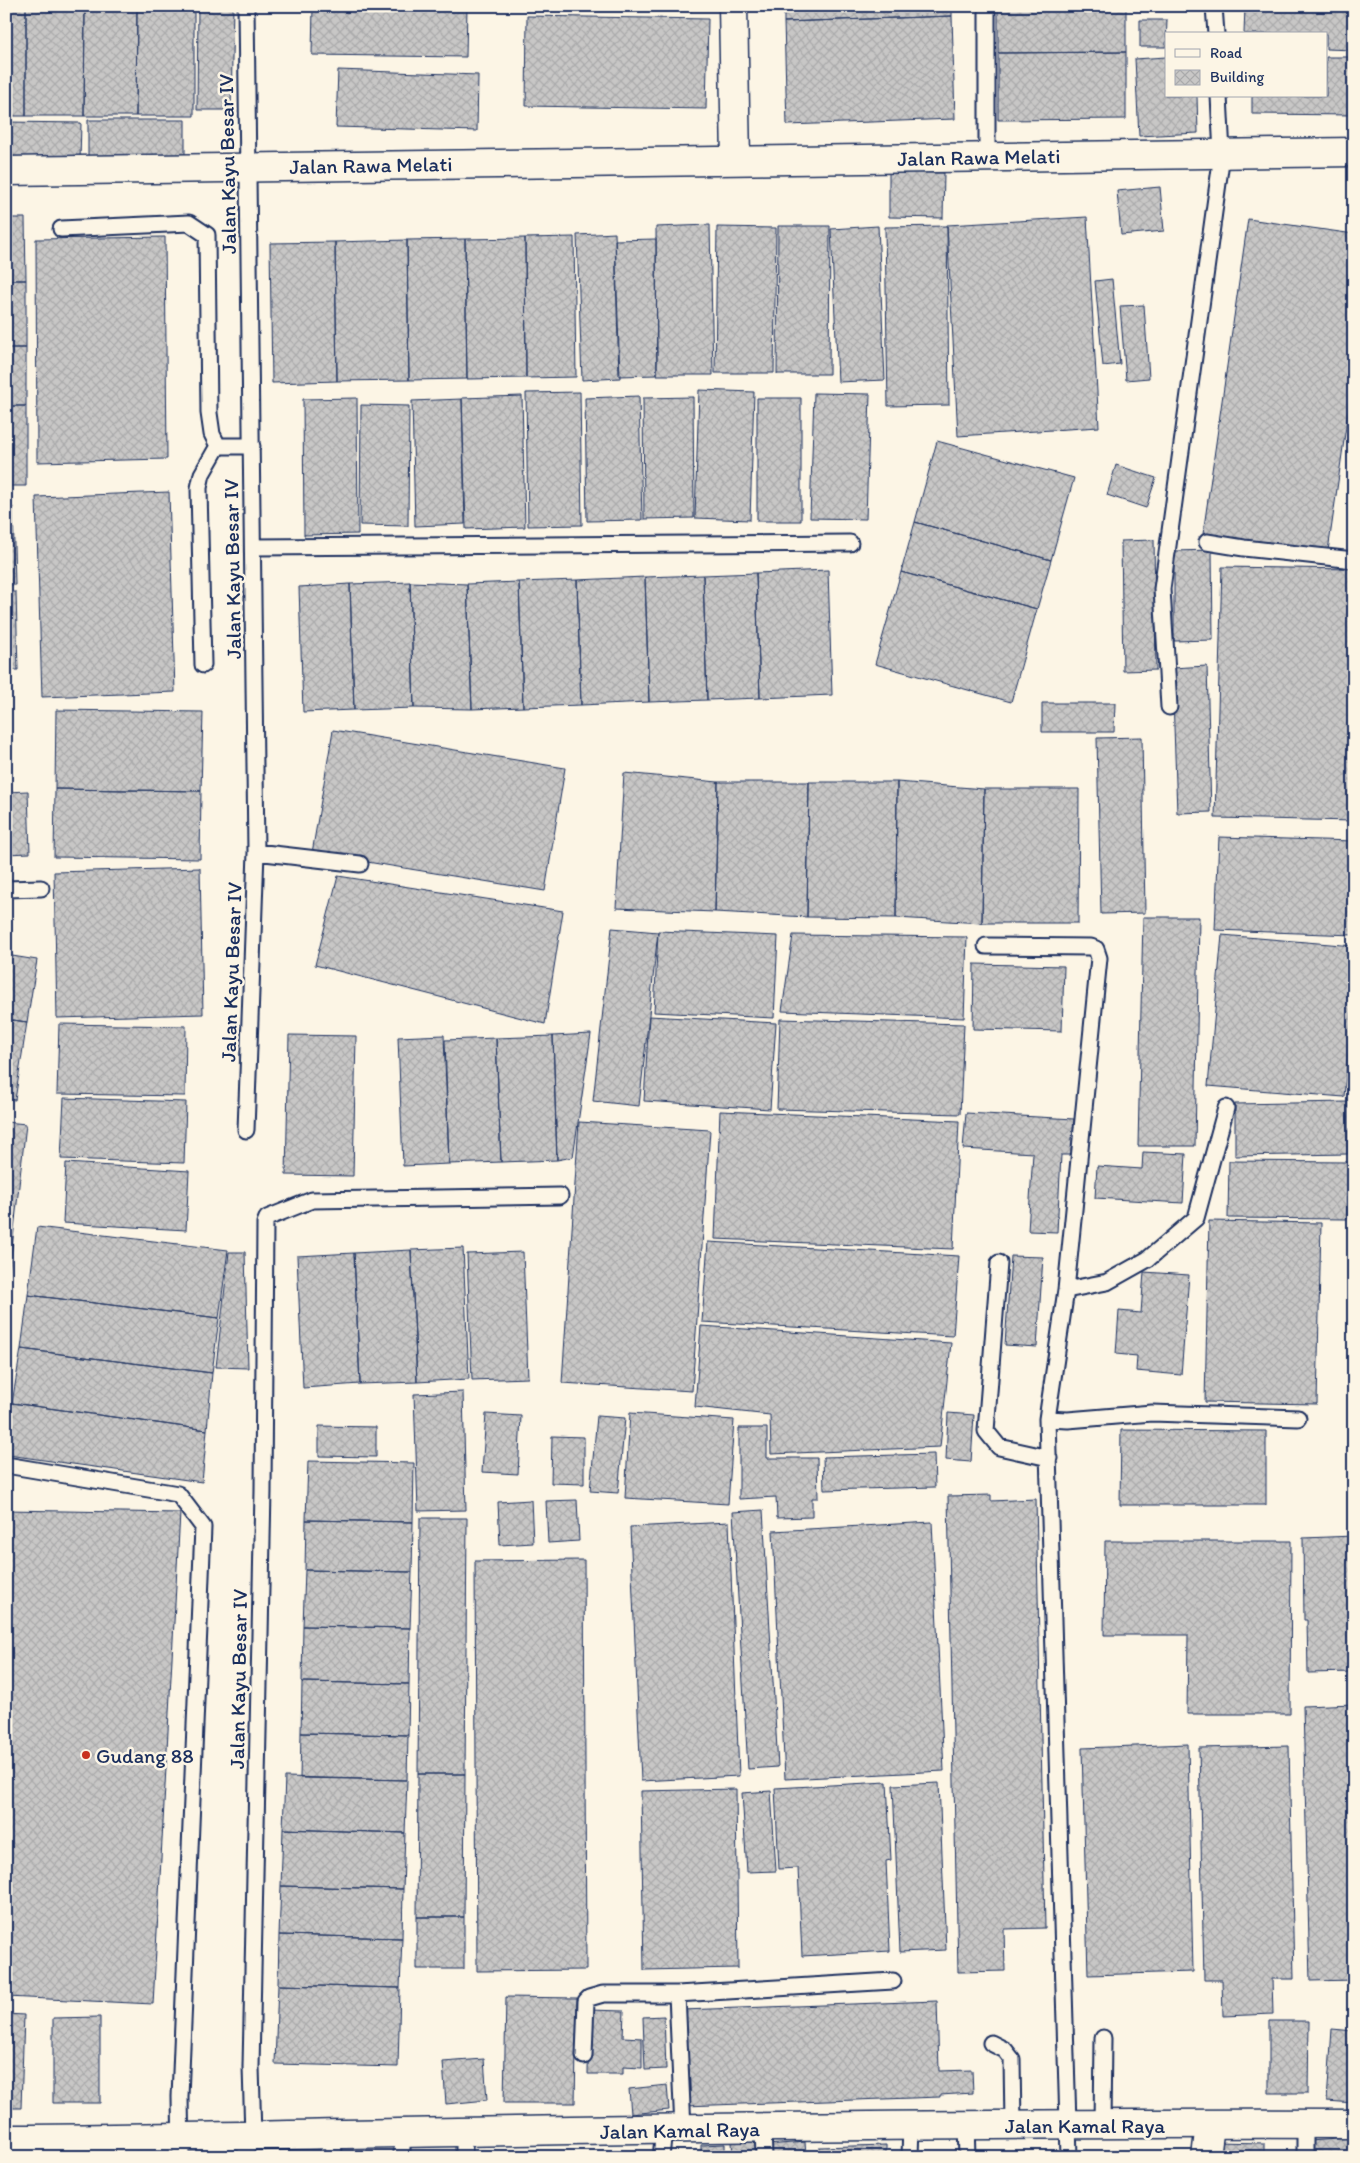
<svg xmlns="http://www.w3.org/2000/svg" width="1360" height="2163" viewBox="0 0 1360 2163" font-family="Itim,sans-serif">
<defs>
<pattern id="building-cross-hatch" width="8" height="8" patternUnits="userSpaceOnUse" patternTransform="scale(1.25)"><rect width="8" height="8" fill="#c8c7c6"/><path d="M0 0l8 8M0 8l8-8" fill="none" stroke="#ababac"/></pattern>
</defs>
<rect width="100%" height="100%" fill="#fcf5e5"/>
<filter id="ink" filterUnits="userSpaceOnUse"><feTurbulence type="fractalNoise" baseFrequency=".02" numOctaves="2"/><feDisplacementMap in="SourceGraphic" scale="10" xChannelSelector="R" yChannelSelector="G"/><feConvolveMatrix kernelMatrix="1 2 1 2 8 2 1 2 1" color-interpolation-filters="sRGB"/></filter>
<g filter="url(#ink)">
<path fill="url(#building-cross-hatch)" stroke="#1b2f5e" d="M6,6H26V116H6Z
M26,6H85L84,116H26Z
M85,6H137L136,116H84Z
M137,6H194V116H136Z
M198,6H233L231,110H197Z
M313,6H467L466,57L312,55Z
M534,6H692V11Z
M784,6H952V16L784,22Z
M998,6H1126V52L998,53Z
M1245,6H1354V50L1326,49V34H1244Z
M527,16L708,19L706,109L526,106Z
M952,16L955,119L787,125L784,22Z
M1140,20H1167L1166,47H1140Z
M1126,52V119L998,120V53Z
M1166,57V96H1197L1198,133L1139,136L1135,59Z
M1326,57H1354V115L1252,114V96H1326Z
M338,70L478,75L477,131L336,127Z
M88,120H185V157H88Z
M6,122L81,123L80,160L6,159Z
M889,172L944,173L943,218L889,217Z
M1160,187L1164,231L1121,235L1117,191Z
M1087,217L1099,427L958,436L947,225Z
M6,218H25L26,280H6Z
M1248,219L1354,234V371L1328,551L1203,534Z
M710,225L713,375H657L656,227Z
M778,226H830L829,374H777Z
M878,226L885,380L838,382L831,229Z
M947,226L949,405L888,406L885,227Z
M717,227L776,228L774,373H715Z
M615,233L620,378L582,380L577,235Z
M165,237L167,459L37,462L36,239Z
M574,237L576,377L526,378L525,238Z
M525,238L526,378L467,379L465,239Z
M465,239L467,379L409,380L407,240Z
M656,239L657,375L619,376L615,240Z
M407,240L409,380L337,381L335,242Z
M335,242L337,381L272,383L270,243Z
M1112,279L1120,364L1103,366L1095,281Z
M6,280H26V348H6Z
M1144,305L1149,378L1126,380L1120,306Z
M6,348H26V406H6Z
M699,390L754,392L750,520L695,518Z
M580,392L582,525L528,526L526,393Z
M814,393L870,394L866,519L810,518Z
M522,396L525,527L466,529L462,398Z
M639,396L642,520L587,521L585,398Z
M693,397L694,518L644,519L643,398Z
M357,398L358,534L304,535L303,399Z
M757,398H801V521H757Z
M462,399L465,524L415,526L412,401Z
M361,405L409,406L408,526L360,525Z
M6,406H26V486H6Z
M937,441L1074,478L1051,560L915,522Z
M1116,465L1156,478L1146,508L1107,495Z
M169,492L175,692L42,697L36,497Z
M6,507H13L15,585H6Z
M915,522L1051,560L1037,609L901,572Z
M1154,540L1156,670L1123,671L1121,541Z
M1212,550L1213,640L1174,641V551Z
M1222,567L1354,569V821L1215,818Z
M828,570L832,695L760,698L756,573Z
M901,572L1037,609L1011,702L875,664Z
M756,573L760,698L707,700L703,575Z
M703,575L707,700L649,702L645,577Z
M645,577L649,702L581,705L577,580Z
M577,580L581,705L523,707L519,582Z
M410,582L467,584L472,709L414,708Z
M410,582L414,708L354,710L350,584Z
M519,582L523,707L472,709L467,584Z
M350,584L354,710L303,712L299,587Z
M6,592H16L18,670H6Z
M1207,666L1211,812L1177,813L1172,668Z
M1042,703H1115L1114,732H1042Z
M56,710L203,712L201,791L55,789Z
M333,730L565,768L545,891L312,853Z
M1142,737L1145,913L1101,914L1097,738Z
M624,773L718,782L715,912L616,908Z
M718,782H809L807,917L715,912Z
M809,782H897L896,918L807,917Z
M897,782L984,789L982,923L896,918Z
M55,789L201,791L200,859L54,857Z
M984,789H1079L1078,923H982Z
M28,791L30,853L6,854V792Z
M1219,837L1354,841V935L1215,930Z
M200,868L203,1014L57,1018L54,872Z
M338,876L563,911L545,1024L315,965Z
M1143,917H1199L1195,1146H1138Z
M612,928L658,932L639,1106L593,1101Z
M658,931L778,936L774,1018L654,1012Z
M793,935L967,937L964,1018L782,1011Z
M1222,935L1354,946V983L1344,1097L1208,1086Z
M6,955L37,960L27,1022L6,1019Z
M974,964L1064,966L1062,1031L973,1029Z
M649,1016L776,1023L770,1109L644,1101Z
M6,1019L27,1022L15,1100L6,1099Z
M780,1019L964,1024L960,1114L777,1109Z
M59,1024L186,1026L185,1096L57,1094Z
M591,1034L573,1157L557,1160L553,1036Z
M289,1035L356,1036L353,1176L286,1175Z
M444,1035L449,1164L403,1166L398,1037Z
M553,1036L557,1160L501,1162L496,1038Z
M496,1038L501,1162L449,1164L445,1040Z
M64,1098L186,1102L184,1163L61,1159Z
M1348,1102V1154L1235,1156V1104Z
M720,1111L959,1121L953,1249L715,1239Z
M966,1113L1074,1119L1072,1155H1061L1057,1232L1028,1231L1033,1153L963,1149Z
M6,1122L26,1124L6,1300Z
M579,1122L710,1130L692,1391L562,1383Z
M1143,1152L1186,1154L1183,1203L1095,1198L1097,1166L1142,1169Z
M1229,1161L1348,1162L1347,1219L1228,1218Z
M66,1163L189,1171L186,1230L63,1223Z
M1209,1221L1321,1223L1317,1404L1205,1402Z
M37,1227L228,1250L219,1318L28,1295Z
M708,1242L959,1256L953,1336L702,1322Z
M463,1248L469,1379L417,1382L411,1250Z
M411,1250L417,1382L360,1384L354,1253Z
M229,1252H245L248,1368L216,1367Z
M523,1252L528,1378L472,1380L467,1254Z
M354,1253L360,1384L303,1388L297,1256Z
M1011,1256L1043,1257L1037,1347L1005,1345Z
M1144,1272L1189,1275L1181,1375L1136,1371L1137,1356L1116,1354L1119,1311L1141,1313Z
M28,1295L219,1318L212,1373L21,1349Z
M701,1326L951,1343L940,1447L771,1454L770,1415L695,1407Z
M21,1349L212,1373L207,1430L12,1403Z
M463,1392L466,1510L418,1511L414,1394Z
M12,1403L207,1430L202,1482L8,1455Z
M630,1413L734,1420L728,1504L625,1498Z
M948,1413L974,1415L971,1462L946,1460Z
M486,1414L521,1416L518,1474L482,1472Z
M597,1416L625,1418L618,1493L590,1491Z
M319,1426L376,1427V1457L319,1456Z
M739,1428H767V1458H817L818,1498H812V1517L777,1518L776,1497L739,1499Z
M1121,1430L1266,1431V1505H1120Z
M552,1436L584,1437V1484L551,1483Z
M934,1454L935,1487L824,1490L823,1457Z
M308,1461L414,1463L413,1522L306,1520Z
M991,1495V1501L1036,1499L1045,1928L1004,1929L1005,1971L958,1972L948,1496Z
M531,1500L533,1543L500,1545L498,1502Z
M577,1500L579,1541L548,1543L546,1501Z
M6,1510L180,1513L153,2004L6,1997Z
M763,1510L778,1767L748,1769L733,1512Z
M420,1518H467L465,1774H418Z
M306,1520L413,1522L412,1572L305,1570Z
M729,1522L739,1776L641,1781L630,1527Z
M932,1522L944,1771L785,1779L773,1531Z
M1354,1536V1672L1308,1673L1307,1620H1304L1303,1538Z
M1105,1541H1291L1290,1714H1187L1188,1635H1104Z
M584,1560L586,1970L477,1971L475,1561Z
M305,1570L412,1572L410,1628L303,1626Z
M303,1626L410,1628L409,1684L302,1682Z
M302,1682L409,1684L408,1735L301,1733Z
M1354,1704V1980L1310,1981L1303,1706Z
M301,1733L408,1735L407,1780L300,1778Z
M1188,1744L1193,1972L1088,1975L1082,1748Z
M1289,1746L1294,1979H1272L1273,2014L1223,2016L1222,1980H1204L1199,1748Z
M418,1774H465L464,1917H417Z
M285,1777L407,1780L405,1833L283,1829Z
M887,1782L891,1860L886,1861L890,1951L802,1956L798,1868L779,1869L775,1788Z
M939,1783L946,1950L900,1952L893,1785Z
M736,1789L738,1968L644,1970L641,1791Z
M771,1791L776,1871L747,1872L742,1793Z
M283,1829L405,1833L403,1889L281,1886Z
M281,1886L403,1889L402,1938L279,1935Z
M417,1917H464V1969H417Z
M279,1935L402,1938L400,1988L278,1985Z
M278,1985L400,1988L398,2067L275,2064Z
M506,1997L577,1998L575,2103H504Z
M937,2001L939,2071L972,2070L973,2093L940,2095V2097L685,2106L682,2010Z
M589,2010L624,2011L623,2037L642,2038V2068L623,2067V2074H588Z
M6,2014L24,2015L21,2108H6Z
M664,2016L666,2069L645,2070L643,2017Z
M100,2017V2103H53V2018Z
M1269,2021H1309L1308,2093H1269Z
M1332,2029L1354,2031V2103L1327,2101Z
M484,2059L487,2100L446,2104L443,2062Z
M667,2085L669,2110L631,2114L629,2089Z
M1353,2138L1354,2157H1310L1309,2141Z
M761,2141V2157H733L732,2142Z
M805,2142L806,2157H768L767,2145Z
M1214,2142L1264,2143V2157H1213Z
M725,2144V2157H701V2145Z
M886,2145V2157H820V2147Z"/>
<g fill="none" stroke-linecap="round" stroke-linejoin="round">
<defs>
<path id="lane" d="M987,6V157
M1214,6L1216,34
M61,229L189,223L207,235L209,413L212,434L218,446H252
M1207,542L1244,548L1354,560
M253,547L850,543
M203,665L199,488L202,474L218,446
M1169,707L1162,589L1222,154L1219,96
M256,852L360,864
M6,889L41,888
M986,946L1091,947L1096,949L1099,958L1066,1290L1047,1419L1069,2157
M246,1130L256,852L246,6
M999,1263L986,1431L999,1447L1049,1458
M1066,1290L1107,1282L1148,1259L1196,1218L1226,1108
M1047,1419L1068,1420L1152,1413L1298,1418
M6,1465L178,1494L203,1527L180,2097L181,2157
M677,1994L683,2129
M991,2043L1005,2050L1012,2059L1013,2125
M584,2056L586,2001L589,1998L603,1994H677L893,1981
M966,2125L967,2157
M1102,2125L1103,2038
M763,2128L764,2157
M402,2133V2157
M333,2134L334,2157
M253,2136L251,2067L263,1491L265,1223L267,1218L312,1200L560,1196
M246,2157L247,2136
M464,2157V2132
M661,2157L664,2130
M910,2157L911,2125
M1305,2157V2124"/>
<path id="street" d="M733,6L736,160
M6,171L1354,152
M1206,2157L1210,2125"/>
<path id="secondary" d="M6,2139C137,2139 268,2135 399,2133C717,2127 1036,2123 1354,2124"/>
</defs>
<use href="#lane" stroke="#1b2f5e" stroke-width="19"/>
<use href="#street" stroke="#1b2f5e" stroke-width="31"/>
<use href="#secondary" stroke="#1b2f5e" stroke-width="31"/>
<use href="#lane" stroke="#fcf5e5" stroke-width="15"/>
<use href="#street" stroke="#fcf5e5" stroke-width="28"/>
<use href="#secondary" stroke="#fcf5e5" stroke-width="28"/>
</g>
</g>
<circle fill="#c8321e" stroke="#fcf5e5" stroke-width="2" cx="86" cy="1755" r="5"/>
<g text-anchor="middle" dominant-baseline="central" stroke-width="5" stroke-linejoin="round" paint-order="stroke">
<g font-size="21" fill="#1b2f5e" stroke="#fcf5e5">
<text transform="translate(979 157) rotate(-1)">Jalan Rawa Melati</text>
<text transform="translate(227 164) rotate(-91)">Jalan Kayu Besar IV</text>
<text transform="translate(371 165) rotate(-1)">Jalan Rawa Melati</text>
<text transform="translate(232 569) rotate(-91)">Jalan Kayu Besar IV</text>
<text transform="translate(231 972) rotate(-88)">Jalan Kayu Besar IV</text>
<text transform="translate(238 1679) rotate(-89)">Jalan Kayu Besar IV</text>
<text x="1085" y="2125">Jalan Kamal Raya</text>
<text transform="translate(680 2130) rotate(-1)">Jalan Kamal Raya</text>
</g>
<g font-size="21" fill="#1b2f5e" stroke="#fcf5e5" text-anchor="start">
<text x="96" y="1755">Gudang 88</text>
</g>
</g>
<rect width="1360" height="2163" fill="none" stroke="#fcf5e5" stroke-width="25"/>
<rect x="12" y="12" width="1335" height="2138" fill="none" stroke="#1b2f5e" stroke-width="2" filter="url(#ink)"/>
<rect x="1165" y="32" width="162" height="65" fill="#fcf5e5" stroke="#a2a6af"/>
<rect x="1175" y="49" width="25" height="8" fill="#fcf5e5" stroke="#a2a6af"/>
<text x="1210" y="58" font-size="15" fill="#1b2f5e">Road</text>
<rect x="1175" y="70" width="25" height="15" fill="url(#building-cross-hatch)" stroke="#a2a6af"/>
<text x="1210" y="82" font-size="15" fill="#1b2f5e">Building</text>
</svg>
